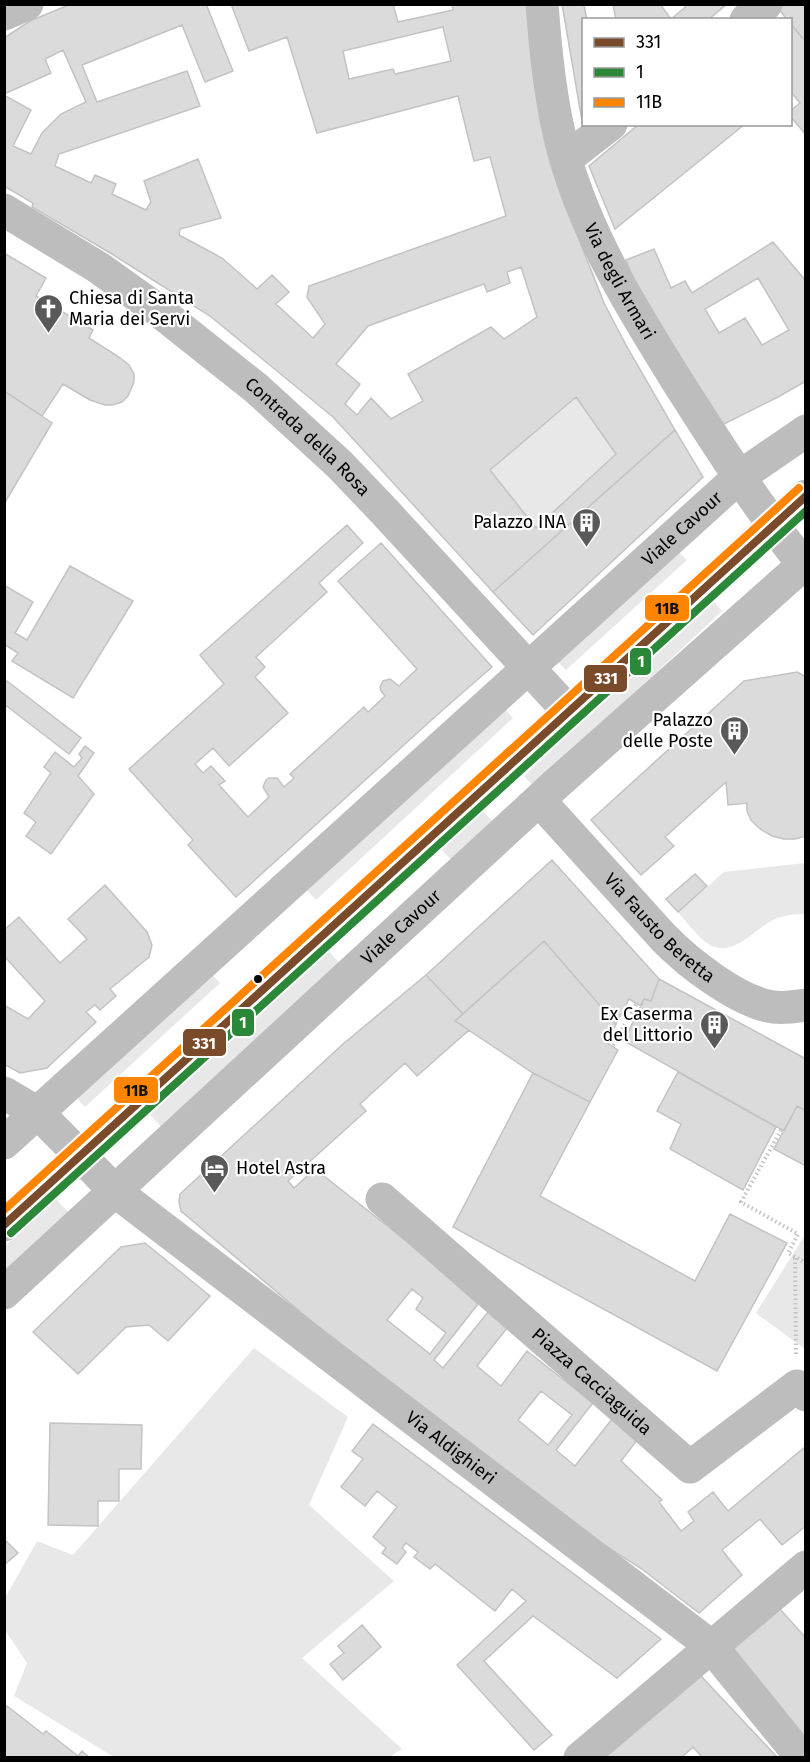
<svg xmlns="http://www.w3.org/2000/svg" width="810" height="1762" viewBox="0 0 810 1762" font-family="'Fira Sans',sans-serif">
<rect width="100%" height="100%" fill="#fff"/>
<path fill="#e8e8e8" d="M576,397L616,454L536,528L490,470Z
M677,550L687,560L566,670L555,659Z
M712,600L722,611L534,787L524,776Z
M501,705L513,718L316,900L304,887Z
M482,810L495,824L454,863L441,849Z
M805,863V914C794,914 784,915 773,920C751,931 730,963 703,940C694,932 686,921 678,912L724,872Z
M327,949L340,964L161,1127L148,1112Z
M205,967L220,983L85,1107L71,1092Z
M56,1199L69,1213L5,1271V1246Z
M805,1235V1349L756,1313Z
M254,1348L348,1417L309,1505L394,1581L302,1658L402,1749L388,1758L114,1757L14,1696L27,1663L5,1630V1598L37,1541L73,1555Z"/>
<path fill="#dbdbdb" stroke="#c3c3c3" stroke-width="1.5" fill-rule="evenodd" d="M71,4H206L233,71L205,82L182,25L82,65L97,102L187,71L200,106L59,154L55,166L91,183L95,175L116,184L112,194L146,210L151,202L144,181L198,159L221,218L180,229L179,235L222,258L257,289L272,275L289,292L276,304L313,338L325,324L307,297L309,286L506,216L490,157L474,161L458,96L317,133L287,37L249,51L231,4H393L398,22L453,10L452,4H527L575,229L604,303L627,347L675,430L493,592L333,417L210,316L112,254L32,207L33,203L4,186V95L31,110L13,146L31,154L42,133L61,114L86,102L63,50L45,59L51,73L4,94V38L30,21ZM443,27L451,61L395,74L393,69L349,79L343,51ZM521,267L537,317L504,339L491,327L408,374L423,401L391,419L371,398L357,415L345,404L360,384L336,364L368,326L484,284L487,292L510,283L507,272ZM576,397L616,454L536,528L490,470Z
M562,4H587L584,5L587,20H584V119L582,121Z
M613,4H660L671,19L689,4H727L708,20H616Z
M785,4H802L806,9V42L790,23V20H787L779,9Z
M790,23L806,42V135L790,116V111L800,103L790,91Z
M639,124H745L615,229L589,166Z
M773,242L806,281V381L778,397L718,427L641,299L626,260L654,249L671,288L685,281L692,293ZM758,278L789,330L762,345L745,318L719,333L705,309Z
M4,253L46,278L36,296L93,330L89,338L119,357L129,365L134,374V382L128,396L122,402L112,405H105L90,400L63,384L42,416L4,391Z
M4,391L52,423L4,504Z
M675,430L703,477L533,635L493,592Z
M347,525L363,543L319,583L327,592L256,657L265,667L255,677L288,713L229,766L213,748L195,764L203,773L211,766L225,781L219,785L248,817L269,797L263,787L266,780L269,778H277L284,787L294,778L290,774L364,707L368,712L385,696L381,691L380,687L383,681L390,679L399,686L417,669L338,581L381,543L492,667L437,715L236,897L188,845L193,840L129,769L224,684L200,655Z
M70,566L133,601L73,698L12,661L18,653L4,644V585L33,602L15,633L27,640Z
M797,672L806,677V836L795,839H784L772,836L760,829L751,820L747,811V803L728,805L726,782L665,837L674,846L641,875L591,820L744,681Z
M7,681L81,738L69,754L4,704V684Z
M85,746L94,753L78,776L94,794L51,854L26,836L36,822L24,813L51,773L44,767L55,752L74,767L82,758L79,754Z
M552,860L659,979L651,1001L644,999L641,1006L629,999L616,1024L544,941L463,1014L426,975Z
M695,874L707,886L678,912L666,899Z
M105,885L147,932L152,945L149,957L110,989L116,996L100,1010L95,1005L86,1012L96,1022L50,1065L47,1068L20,1073L4,1064V1005L28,1019L45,1001L4,956V930L19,917L60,963L87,939L68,919Z
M544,941L616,1024L607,1043L618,1050L590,1102L533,1073L455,1021Z
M426,975L463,1014L455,1021L469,1030L417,1076L405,1063L360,1104L366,1111L288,1181L294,1188L315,1169L419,1251L478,1304L434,1360L443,1368L488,1312L507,1328L477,1366L501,1386L527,1351L593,1403L556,1450L575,1466L612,1419L638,1439L621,1461L662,1500L659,1502L681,1531L694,1521L688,1512L713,1492L728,1511L806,1446V1526L782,1545L760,1519L722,1550L742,1575L699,1613L642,1569L587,1534L349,1353L181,1211L179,1202L180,1194L343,1044ZM412,1289L423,1298L416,1309L446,1333L430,1354L387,1320ZM541,1391L572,1415L548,1445L518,1420Z
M659,979L806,1059V1111L797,1106L784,1131L624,1041L644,999L651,1001Z
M678,1072L776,1127L743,1190L670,1149L681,1124L657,1111Z
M533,1073L590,1102L540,1196L695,1281L730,1214L787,1243L717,1371L453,1227Z
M797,1106L806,1111V1166L774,1149Z
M145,1243L210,1296L168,1341L149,1325L126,1327L78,1374L33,1332L121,1247Z
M50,1423L142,1425L141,1469H119V1501H98V1526L48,1525Z
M373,1424L661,1639L617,1678L533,1616L484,1661L552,1735L534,1750L457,1665L526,1601L512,1589L495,1611L435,1564L430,1569L414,1557L418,1552L406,1543L402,1548L406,1552L397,1564L382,1553L386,1548L373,1537L397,1507L377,1491L365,1506L341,1487L363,1459L352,1451Z
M4,1539L18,1553L4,1565Z
M778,1607L806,1638V1739L732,1647Z
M362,1625L381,1647L343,1680L330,1664L344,1653L338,1646Z
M701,1676L778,1758H703L693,1747L681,1758H599Z
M7,1706L43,1734L46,1731L78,1756L82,1751L90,1758H4V1709Z"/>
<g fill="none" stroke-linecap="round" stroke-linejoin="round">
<path stroke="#c2c2c2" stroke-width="4" stroke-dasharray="1.5 3" stroke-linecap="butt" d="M613,1045L637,1003
M781,1130L741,1202L798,1234L788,1253L806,1263
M795,1258L796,1356"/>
<g stroke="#bdbdbd" stroke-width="33">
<path id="s1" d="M542,4C546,56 551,107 565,157C589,240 634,312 679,384C719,447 759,509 806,568"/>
<path d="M4,14L27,4"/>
<path d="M746,20L766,4"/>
<path d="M566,159L611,124"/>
<path id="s2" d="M4,210L99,268L159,311L256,388L339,464L384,511L569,712"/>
<path id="s3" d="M539,800L663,937C687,962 738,1002 773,1007C784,1008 795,1007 806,1005"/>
<path id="s4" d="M4,1093L38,1113L116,1192L711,1646L802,1758"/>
<path id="s5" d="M4,1143L739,477L806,431"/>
<path id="s6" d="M382,1199L690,1467L797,1386L806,1395"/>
<path d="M4,1225L806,496"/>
<path id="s7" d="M4,1293L555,785L803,565"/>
<path d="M580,1758L806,1567"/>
</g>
<defs>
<path id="bus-1" d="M4,1225L806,496"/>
<path id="bus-2" d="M11,1233L806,511"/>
<path id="bus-3" d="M4,1210L799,488"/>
</defs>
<use href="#bus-1" stroke="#fff" stroke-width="12"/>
<use href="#bus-2" stroke="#fff" stroke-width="12"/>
<use href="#bus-3" stroke="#fff" stroke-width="12"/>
<use href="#bus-1" stroke="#7a4b2a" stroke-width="8"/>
<use href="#bus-2" stroke="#2c8839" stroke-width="8"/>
<use href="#bus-3" stroke="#ff8400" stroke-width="8"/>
</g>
<defs>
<symbol id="church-pin" viewBox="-11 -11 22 30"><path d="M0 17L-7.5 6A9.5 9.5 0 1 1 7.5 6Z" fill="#595959" stroke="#fff"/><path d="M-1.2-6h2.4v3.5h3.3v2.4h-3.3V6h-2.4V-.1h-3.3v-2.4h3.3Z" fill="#fff"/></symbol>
<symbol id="building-pin" viewBox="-11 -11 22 30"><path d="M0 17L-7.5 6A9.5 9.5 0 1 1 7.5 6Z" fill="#595959" stroke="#fff"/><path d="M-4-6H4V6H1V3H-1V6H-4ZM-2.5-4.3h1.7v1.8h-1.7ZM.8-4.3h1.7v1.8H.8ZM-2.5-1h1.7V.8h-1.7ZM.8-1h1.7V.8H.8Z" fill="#fff"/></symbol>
<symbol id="hotel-pin" viewBox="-11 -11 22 30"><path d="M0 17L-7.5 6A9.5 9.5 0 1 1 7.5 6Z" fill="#595959" stroke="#fff"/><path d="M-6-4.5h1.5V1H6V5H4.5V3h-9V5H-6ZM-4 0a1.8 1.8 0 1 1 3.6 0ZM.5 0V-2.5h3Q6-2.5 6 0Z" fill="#fff"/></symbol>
</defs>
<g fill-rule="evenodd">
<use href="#church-pin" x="32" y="292" width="33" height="45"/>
<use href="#building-pin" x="570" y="506" width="33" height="45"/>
<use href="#building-pin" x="718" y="714" width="33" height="45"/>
<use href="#building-pin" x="698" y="1008" width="33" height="45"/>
<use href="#hotel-pin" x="198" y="1152" width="33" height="45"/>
</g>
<circle fill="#000" stroke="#fff" stroke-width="2" cx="258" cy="979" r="5"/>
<g text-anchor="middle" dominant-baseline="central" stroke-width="4.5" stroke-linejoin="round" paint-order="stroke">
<g font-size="18" fill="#000" stroke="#fff">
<text stroke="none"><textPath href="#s1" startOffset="291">Via degli Armari</textPath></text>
<text stroke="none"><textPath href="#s2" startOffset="380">Contrada della Rosa</textPath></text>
<text stroke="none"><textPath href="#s5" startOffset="915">Viale Cavour</textPath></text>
<text stroke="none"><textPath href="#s3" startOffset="176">Via Fausto Beretta</textPath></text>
<text stroke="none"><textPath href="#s7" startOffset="540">Viale Cavour</textPath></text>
<text stroke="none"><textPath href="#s6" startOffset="278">Piazza Cacciaguida</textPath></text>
<text stroke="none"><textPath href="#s4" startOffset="572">Via Aldighieri</textPath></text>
</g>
<g font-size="18" fill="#000" stroke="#fff" text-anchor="end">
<text x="69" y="298" text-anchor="start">Chiesa di Santa<tspan x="69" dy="21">Maria dei Servi</tspan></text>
<text x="566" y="522">Palazzo INA</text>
<text x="713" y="720">Palazzo<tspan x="713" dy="21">delle Poste</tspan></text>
<text x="693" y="1014">Ex Caserma<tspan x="693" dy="21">del Littorio</tspan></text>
<text x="236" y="1168" text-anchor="start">Hotel Astra</text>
</g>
</g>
<g stroke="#fff" stroke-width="2">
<rect x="644" y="594" width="46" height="28" rx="6" fill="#ff8400"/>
<rect x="629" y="647" width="23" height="29" rx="6" fill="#2c8839"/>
<rect x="583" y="664" width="45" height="29" rx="6" fill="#7a4b2a"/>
<rect x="231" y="1008" width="24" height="29" rx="6" fill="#2c8839"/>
<rect x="182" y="1028" width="45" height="29" rx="6" fill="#7a4b2a"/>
<rect x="113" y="1076" width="46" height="28" rx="6" fill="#ff8400"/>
</g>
<g font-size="16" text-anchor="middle" font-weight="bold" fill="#fff">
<text x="641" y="667">1</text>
<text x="606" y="684">331</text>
<text x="243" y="1028">1</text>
<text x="204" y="1049">331</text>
</g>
<g font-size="16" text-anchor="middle" font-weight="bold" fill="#111">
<text x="667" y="614">11B</text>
<text x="136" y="1096">11B</text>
</g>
<rect width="810" height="1762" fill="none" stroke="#000000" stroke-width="12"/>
<rect x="582" y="18" width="210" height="108" fill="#ffffff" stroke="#999999" stroke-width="1.5"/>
<rect x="594" y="38" width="30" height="9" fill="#7a4b2a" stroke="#999999" stroke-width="1.5"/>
<text x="636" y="48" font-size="18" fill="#000000">331</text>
<rect x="594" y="68" width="30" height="9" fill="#2c8839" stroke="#999999" stroke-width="1.5"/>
<text x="636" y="78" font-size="18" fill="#000000">1</text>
<rect x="594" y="98" width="30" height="9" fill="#ff8400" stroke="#999999" stroke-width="1.5"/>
<text x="636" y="108" font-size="18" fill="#000000">11B</text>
</svg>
